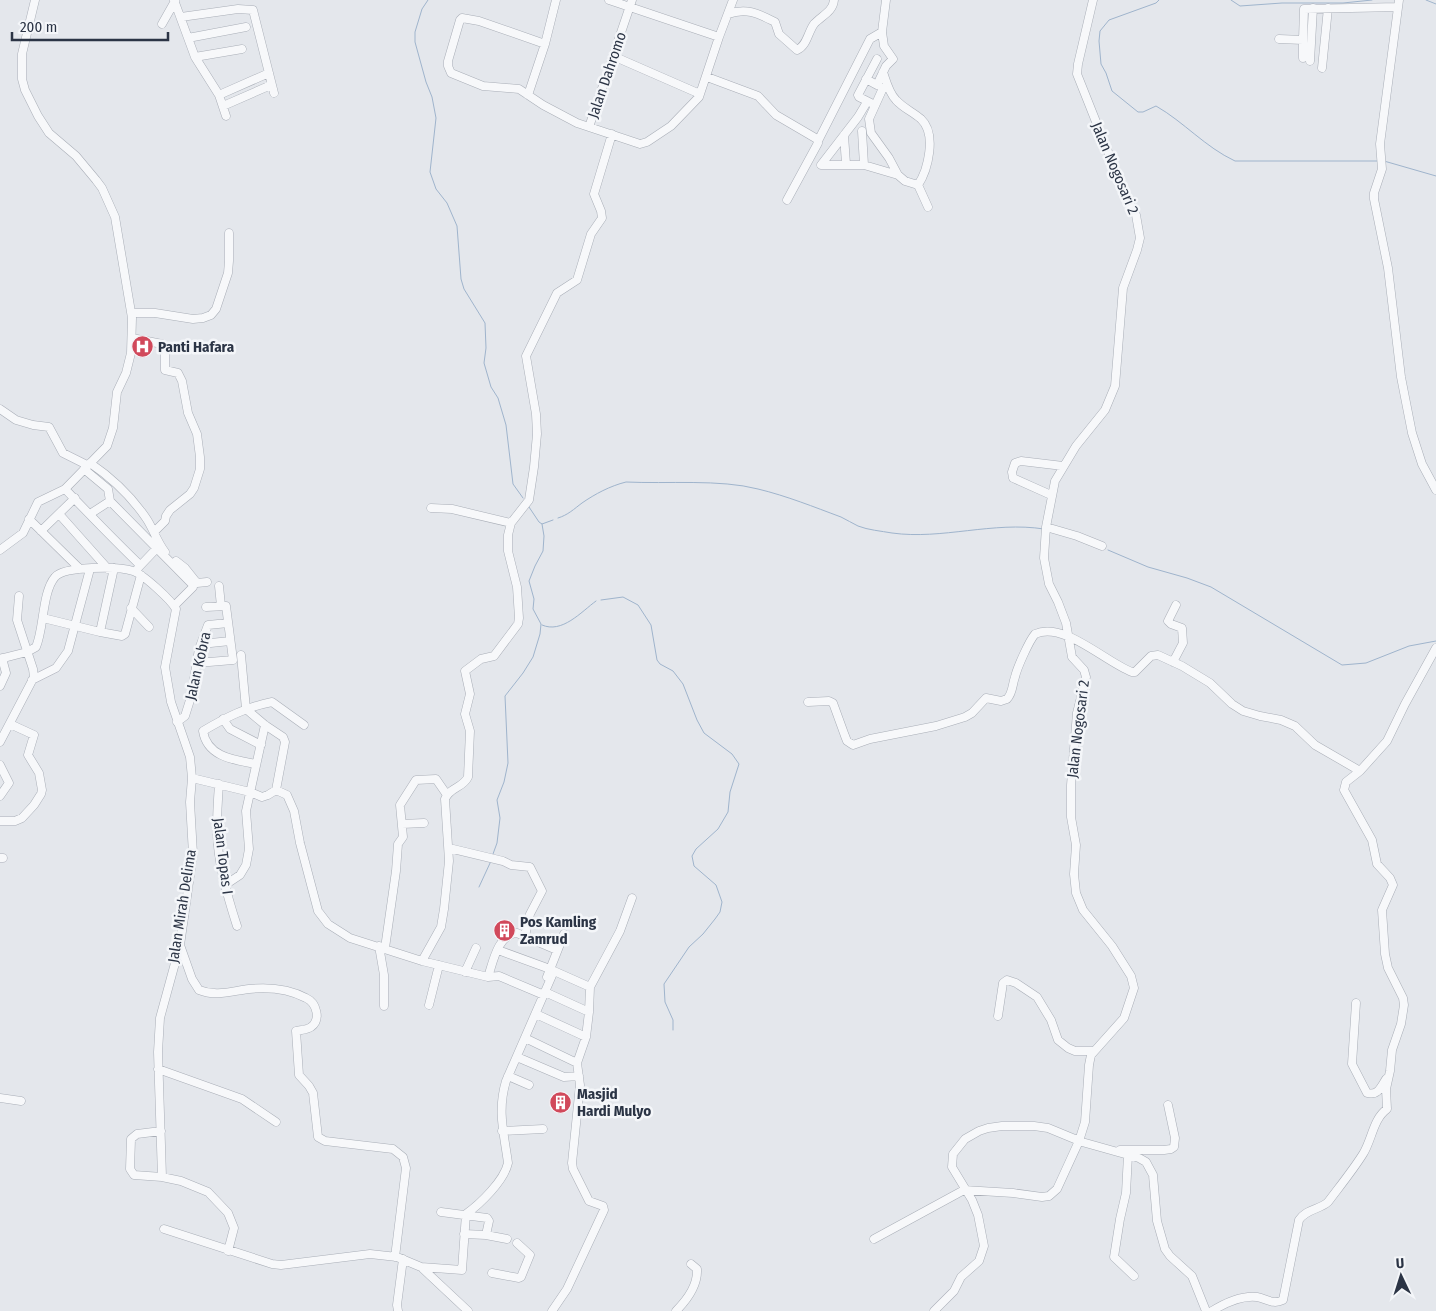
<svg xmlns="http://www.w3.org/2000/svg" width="1436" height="1311" viewBox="0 0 1436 1311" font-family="'Fira Sans Condensed',sans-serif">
<rect width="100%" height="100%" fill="#e4e7ec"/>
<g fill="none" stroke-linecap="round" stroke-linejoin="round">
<path stroke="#9fb4cc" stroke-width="1" d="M428,0L422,9L415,32V42L426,82L432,97L436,118L430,172L436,189L447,203L457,226L461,279L464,289L485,323L486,348L484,363L491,387L498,398L506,425L513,484L523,498
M1159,0L1156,3L1109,20L1100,31L1099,41L1101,64L1106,73L1112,91L1138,112H1143L1156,106C1184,122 1205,147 1235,161H1378
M1231,0L1240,6L1282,3H1343L1372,0
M1426,0L1436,4
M1384,161L1436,176
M529,507L539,522L542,524L553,520
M558,518C568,515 574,509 582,503C595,494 610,486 626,482C667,484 720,479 758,489C787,496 814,507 841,517C847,520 852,523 858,526C868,530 881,531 892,533C942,540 993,521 1044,529
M1108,550L1148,567L1187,578L1211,587L1342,665L1366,663L1409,646L1436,641
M601,600L623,597L638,605L651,625L657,660L660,664L673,671L683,684L697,720L704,733L732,754L739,764L730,792L728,812L718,829L696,849L692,856L694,866L716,885L722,902L720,912L715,919L703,934L689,947L664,984L665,1002L673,1020V1030
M542,625C562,634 581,612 596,601
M493,854L497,843L500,818L497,800L504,782L508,763L505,696L523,673L533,657L540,634L541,624L533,609L534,599L529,581L535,566L543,551L544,536L542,524
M479,887L491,861"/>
<defs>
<path id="minor" d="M174,0L195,57L219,95L226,116
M609,0L719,37
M632,0L589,127L640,144L647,142L671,126L699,97L719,37L733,0
M1399,0L1380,144L1382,169L1374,193V199L1388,268L1401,377L1412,433L1422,464L1436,490
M728,14C747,7 759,14 775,22L779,34L797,50C807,46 808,32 814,24C821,16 833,12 834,0
M181,17L238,9L253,10L274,93
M162,24L175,1
M188,38L246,27
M1279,39L1303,40V58
M1303,40L1304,9L1398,7
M545,44L479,21L462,18L460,20L448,61V66L451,73L483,86L519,89L543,105L577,123L589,127
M613,56L700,94
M195,57L242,49
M1310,61L1313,8
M1322,68L1328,8
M883,72C886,81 889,93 896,100C903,108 913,112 921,119C937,134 928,170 918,185L928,207
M707,77L758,96L776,115L817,139L818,143L787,200
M866,79L877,85L886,66L893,59L884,46L882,32
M883,88L869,119L871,133L889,158L898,175L905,181L918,185
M219,95L269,73
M528,95L545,44L556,0
M867,102L858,117L821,165H864L898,175
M871,103L859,97L858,95L877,59
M223,106L271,85
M862,131L864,165
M844,135L846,164
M818,141L870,39L882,32L886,0
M132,313H155L193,319L203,318L211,315L216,309L228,273L229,261V233
M132,338L162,344L165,346V370L178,373L182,381L188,413L197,434L200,457V469L194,488L190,494L170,510L166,516L165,521L155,531
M0,409L16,420L33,425L49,427L63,453L87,465
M90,463C112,478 131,496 146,518C153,528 157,542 165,552
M84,469L108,489L110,501L193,585V587L174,606
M65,489C90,515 114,540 140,565
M1051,495L1013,478L1012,472L1015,463L1021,461L1063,466
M431,508L452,509L511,523
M59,514L108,569
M90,514L110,501
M29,519L80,569
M1046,527L1077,536L1102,546
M41,531L75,498
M0,550L23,533L38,502L65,489L107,446L113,428L117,392L126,373L131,353L132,318L115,217L102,188L96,180L76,156L49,133L38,116L25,90L22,79V54L35,0
M176,561L185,568L197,583L207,582
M138,568L157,548
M219,586L221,606
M131,608L149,627
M43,618L100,632L122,636L125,634L141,575
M100,632L114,568
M201,644L230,641
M0,659L27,652L36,647C44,629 42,592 55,577C64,566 119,566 133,571C143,574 171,600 176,609L165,667L171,702L190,757L192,778L190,802L193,854L180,945L160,1018L158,1052L162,1177
M1173,662L1183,643L1182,628L1171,624L1168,621L1176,605
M197,663L233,660L226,606L206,607
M32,680L56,668L68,651L90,569
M0,686L6,673L2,658
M808,702L829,701L833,703L845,736L847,741L853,745L870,739L936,726L965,717L972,713L986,698L1001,701L1007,699C1013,693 1012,685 1015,677C1017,668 1029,641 1035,634C1064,621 1105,662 1132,672H1135L1151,656L1158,655L1182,666L1210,683L1232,704L1243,711L1260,716L1281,720L1295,726L1315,745L1360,771L1387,741L1405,704L1436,648
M223,719L230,729L261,745
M177,722L185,716L191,697L199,649L208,625L228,623
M0,742L34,677L33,669L17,620L19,596
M256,764C234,760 207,757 203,731C225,718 246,707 272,702L304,725
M0,765L9,783L0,796
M192,778L250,792L262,797L268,795L276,790L285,742L283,737L265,725L246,709L241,655
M219,784C218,798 217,813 217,827C217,861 227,895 237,926
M276,790L287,795L294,811L300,843L318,911L328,924L350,938L422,961L488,977L499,976L544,995
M0,821H15L22,818L34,805L41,794L42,790L39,773L28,755L34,735L10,724
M402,824L424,823
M449,848L503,861L511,865L530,867L542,891L530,914L525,936
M0,858H3
M225,885L240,875L246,865L249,849L246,811L265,725
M180,945L192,979L199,990C216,997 232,991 249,989C268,987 289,989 306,998C317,1003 321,1020 311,1027C307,1030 300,1030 296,1031L299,1075L309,1086L313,1093L318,1137L325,1141L393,1149L403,1157L406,1168L395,1257
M379,946L384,975V1006
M385,948L396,871L398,844L403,837L400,805L416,780L436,779L447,795
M498,950L550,969
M422,961L441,927L444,909L449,861L445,799C450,787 463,788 468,777L470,731L465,714L470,694L465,671L481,659L494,656L518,624L519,618L517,587L508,551V535L511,523L529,500L534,467L537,434L536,414L526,356L557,293L577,280L591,234L602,218L601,211L594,194L612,134
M554,971L590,987
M465,972L476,948
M488,977C493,962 498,934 517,933L557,950
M547,977L564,934
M590,987L620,931L632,898
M545,992L589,1012
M1356,1003L1352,1064L1367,1093C1378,1096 1381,1087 1386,1079
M429,1005L439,965
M536,1014L586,1037
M998,1016L1003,983L1007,980L1016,983L1037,997L1051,1020L1058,1040L1068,1048L1075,1051H1094
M525,1038L577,1063
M517,1057L564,1077L579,1076
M158,1069L242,1099L276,1122
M508,1076L529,1085
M0,1098L21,1101
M161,1131L137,1134L131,1139L130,1169L134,1175L162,1177L181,1181L208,1192L228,1213L234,1228L228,1251
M502,1131L543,1129
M1120,1150H1164L1171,1149L1174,1147L1175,1138L1168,1105
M1128,1155L1126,1193L1120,1219L1114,1257L1134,1276
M441,1212L487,1218L489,1221L486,1235
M164,1229L272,1264L281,1265L370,1254L397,1257L421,1267L468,1311
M464,1234L486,1235L507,1239
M874,1239L964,1190L1013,1193L1042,1197L1049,1196L1057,1189L1079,1141L1085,1122L1089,1065L1091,1055L1124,1018L1134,988L1131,976L1112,946L1083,910L1076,893L1074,874L1076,845L1071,817V785L1077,713L1086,677L1084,670L1072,657L1066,623L1058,602L1049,584L1044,558L1046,527L1055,481L1076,446L1105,410L1115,386L1123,288L1137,250L1140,238L1136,215L1124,192L1077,74L1078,64L1093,0
M421,1267L462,1270L466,1214C480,1204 504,1181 508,1163C504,1133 497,1111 506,1081L554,971
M492,1273L519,1278L521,1277L530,1255L517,1243
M398,1311L397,1305L403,1259
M552,1311L567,1289L604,1210L603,1206L589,1201L573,1169L572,1163L580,1085L577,1063L586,1037L589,1012L590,987
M676,1311C687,1300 698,1285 697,1269L691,1264
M934,1311L954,1291L961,1277L979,1261L984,1246L978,1215L972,1200L952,1167L953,1154L965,1139L979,1131L988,1128L1002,1126H1034L1048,1128L1082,1142L1139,1158L1146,1162L1153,1175L1157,1221L1165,1249L1170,1256L1192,1276L1206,1311
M1212,1311C1225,1303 1241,1295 1257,1297C1267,1299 1273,1305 1283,1300L1299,1220C1306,1209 1319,1210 1328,1202C1340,1186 1353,1170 1363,1154C1372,1140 1373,1119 1387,1109L1386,1089L1390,1071L1392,1050L1401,1024L1404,1005L1403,998L1388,968L1385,954L1382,910L1393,885L1390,878L1377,864L1372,840L1344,790L1346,782L1360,771"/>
</defs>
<use href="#minor" stroke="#a9aeb7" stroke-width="9"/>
<use href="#minor" stroke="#f7f8fa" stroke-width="8"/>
</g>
<defs>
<symbol id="hospital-disc" viewBox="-11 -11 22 22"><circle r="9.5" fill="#d1495b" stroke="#f4f6f9"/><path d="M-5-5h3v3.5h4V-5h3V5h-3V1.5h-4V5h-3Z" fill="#fff"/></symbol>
<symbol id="building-disc" viewBox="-11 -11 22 22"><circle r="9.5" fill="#d1495b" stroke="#f4f6f9"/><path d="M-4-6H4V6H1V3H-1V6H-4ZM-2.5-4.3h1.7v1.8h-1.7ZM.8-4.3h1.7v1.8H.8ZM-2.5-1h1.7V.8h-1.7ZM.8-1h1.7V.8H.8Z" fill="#fff"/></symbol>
</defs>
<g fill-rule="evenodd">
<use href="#hospital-disc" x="130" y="334" width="25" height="25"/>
<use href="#building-disc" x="492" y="918" width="25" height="25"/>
<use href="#building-disc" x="548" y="1090" width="25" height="25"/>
</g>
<g text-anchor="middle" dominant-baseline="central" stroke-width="5" stroke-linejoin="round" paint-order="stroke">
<g font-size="15" fill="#2b3445" stroke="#f4f6f9">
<text transform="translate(607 75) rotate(-71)">Jalan Dahromo</text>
<text transform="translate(1115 168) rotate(67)">Jalan Nogosari 2</text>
<text transform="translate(198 666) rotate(-77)">Jalan Kobra</text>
<text transform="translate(1078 729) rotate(-83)">Jalan Nogosari 2</text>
<text transform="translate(223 856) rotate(83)">Jalan Topas I</text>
<text transform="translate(182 906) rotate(-81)">Jalan Mirah Delima</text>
</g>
<g font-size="15" font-weight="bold" fill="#2b3445" stroke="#f4f6f9" text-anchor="start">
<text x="158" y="347">Panti Hafara</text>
<text x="520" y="922">Pos Kamling<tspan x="520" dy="17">Zamrud</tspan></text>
<text x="577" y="1094">Masjid<tspan x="577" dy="17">Hardi Mulyo</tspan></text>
</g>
</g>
<g transform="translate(1401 1276) rotate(356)" stroke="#f4f6f9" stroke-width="4" paint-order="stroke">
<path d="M0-4L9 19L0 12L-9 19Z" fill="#2b3445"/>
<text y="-8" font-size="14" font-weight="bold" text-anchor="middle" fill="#2b3445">U</text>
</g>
<path d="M12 32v8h156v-8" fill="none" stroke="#2b3445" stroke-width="2.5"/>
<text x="20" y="32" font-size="15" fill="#2b3445" stroke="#f4f6f9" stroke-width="4" paint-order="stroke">200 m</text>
</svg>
